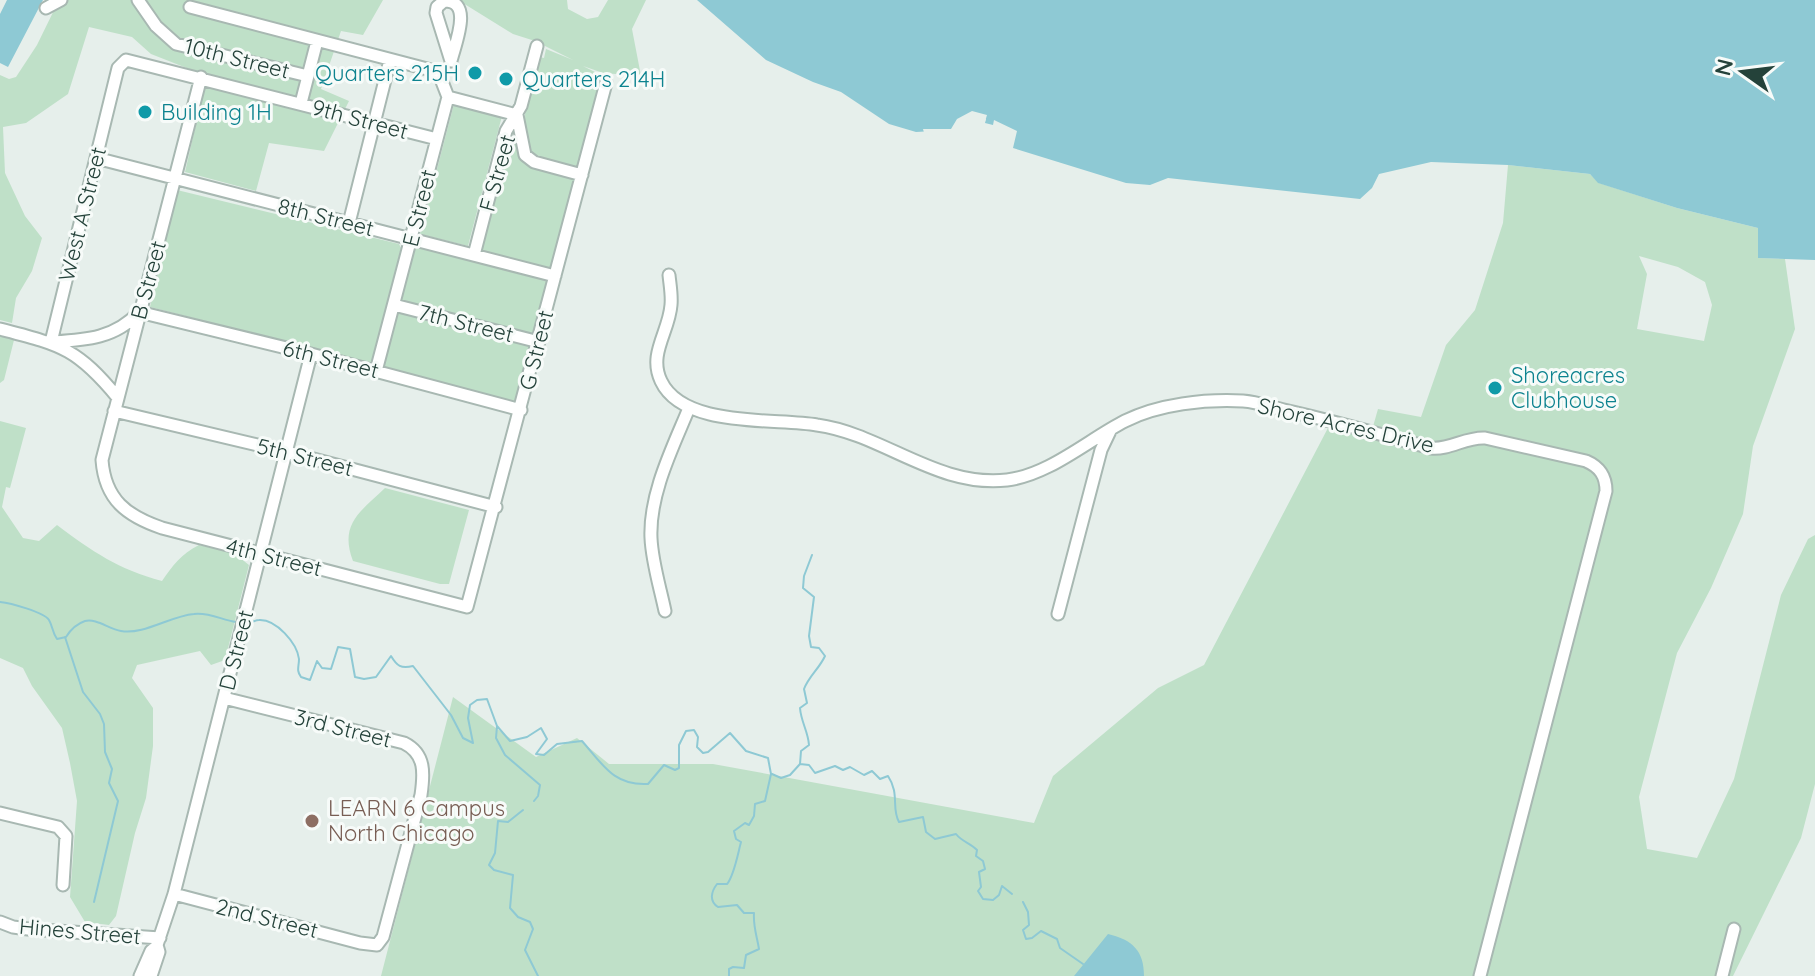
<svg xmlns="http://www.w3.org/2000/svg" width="1815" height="976" viewBox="0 0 1815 976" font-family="Quicksand,sans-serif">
<rect width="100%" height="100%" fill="#e6efeb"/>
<path fill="#bfe0c8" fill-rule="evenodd" d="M59,0H383L363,35L341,31L321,89L349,101L324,151L269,143L256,191L185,172L207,76L151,54L132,37L89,27L68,94L26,123L3,127L5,173L25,216L42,238L32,271L16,298L12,323L0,320V75L9,79L16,77L37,45Z
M458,0H567L568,9L587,19L598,17L608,0H646L632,29L641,76L603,73L583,66L603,76L579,171C566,168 547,166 536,160C510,146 533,79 539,57L544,58L546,49L573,60L535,41L513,34Z
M454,104L502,116L468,246L420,234Z
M510,136L518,138C523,174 546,170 577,178L553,273L480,254Z
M1508,165L1590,174L1599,183L1677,208L1758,228V258L1785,259L1795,329L1753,446L1743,514L1711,588L1677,653L1639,797L1647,849L1697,858L1734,779L1781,595L1808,539L1815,535V784L1801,838L1733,976H381L453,697L536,757L577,738L609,764H713L1034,823L1053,776L1158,688L1204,665L1329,426L1370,437L1378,409L1421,417L1446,345L1475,310L1503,223ZM1639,256L1678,267L1705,282L1712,305L1704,341L1637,329L1647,274Z
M177,190L399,244L401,248L372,361L369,363L150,307Z
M414,245L547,281L533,337L399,301Z
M397,311L531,345L516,403L382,369Z
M0,336L14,340L4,380L0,383Z
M0,421L26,428L10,488L6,487L2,507L23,538L39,541L57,525C93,552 118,569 162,581C173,565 181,554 199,545L234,553L249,565L225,660L211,665L200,651L137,665L132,678L153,708V746L146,798L135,833L116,916L109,925L85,922L70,897L77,801L70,763L62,728L32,686L23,668L0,658Z
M385,488L469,510L449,584H440L353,561C339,524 360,512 385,488Z"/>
<path fill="#8ec9d4" d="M7,0H43L8,67L0,63V14Z
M697,0H1815V260L1758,258V228L1677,208L1598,183L1590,174L1508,165L1431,162L1379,174L1372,188L1360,199L1168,178L1150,185L1126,183L1013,148L1017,131L994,120L993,125L985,123L986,119L968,117L951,130L916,132L889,124L841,92L813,82L766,60Z
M1108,934C1133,940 1144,951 1144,976H1074Z"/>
<path fill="#e6efeb" d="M972,111L987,115L984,125L981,122L969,121L953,134L925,136L923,129H951L957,119Z"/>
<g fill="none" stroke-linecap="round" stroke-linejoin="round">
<path stroke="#8ec9d4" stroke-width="2" d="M0,602C10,603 44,612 49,620C53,627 52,632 57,639L66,637C71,629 76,624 85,621C96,618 109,629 121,631C144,635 170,616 194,614C209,612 222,620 236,622
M247,624C251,623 255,620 259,620C276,619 297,643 299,659C299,667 296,670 301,677L310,680L317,661L322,668L331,669L338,647L350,649L355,677L364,679L376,677L391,656C397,666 401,669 413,666L451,715L463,738L473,743L468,718L470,705L477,700L487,699L497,726L496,738L505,755L540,785L538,796L534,801
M65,637L83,692L100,714L104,724L105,752L112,769L109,783L118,801L94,902
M497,726L510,741L527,737L541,728L547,739L536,754L544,755L557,744L582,741C603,765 614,786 648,784L664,765L675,770L679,768V745L686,731L694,730L698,737L697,747L703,753L708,752L730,733L746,751L768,758L771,774L765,801L755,804L754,816L749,825L745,823L734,831L736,839L741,842C738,853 734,876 727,884H717C711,892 709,901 718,907L737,905L744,913H754C753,927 757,936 759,949L746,955L744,968L733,967L729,969V976
M800,764L801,751L809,745C808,731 801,722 800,708L807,703L804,689C809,676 819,669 825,656L819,648L811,647L809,636L814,597L803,588L804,576L812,555
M772,774L781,778L790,775L800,764L809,765L815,773L835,766L843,770L850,767L864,775L872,771L880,779L888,776C900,794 891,808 899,822L923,817L926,832L935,839L956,834C962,842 971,843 977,850L976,856L983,861L985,869L979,872L981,887L978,891L983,899L993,900L999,895L1002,886L1012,894
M523,810L508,822L498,821L495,853L489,865L494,870L513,875L510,908L518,917L530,922L533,929L525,950L538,976
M1023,902L1028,912L1029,925L1023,930L1026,939L1032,938L1041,931L1057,939L1060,948L1083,964"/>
<defs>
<path id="minor" d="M138,0L156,26L176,44L308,76
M444,1C474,0 455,44 451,61L436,13L437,7Z
M190,7L431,70L441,79L448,97L376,371
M46,8L61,0
M201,77L102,460C105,500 127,516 162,528L467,607L606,83
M448,97L517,115L525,155L534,162L582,175
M301,103L317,41
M437,139L126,60L118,68L51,342C84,340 115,339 139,312L311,354L521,410
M96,158L555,276
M349,223L390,60
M474,255L506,131L521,106L537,46
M669,275C670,285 672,295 671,305C669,332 648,354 661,381C683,428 774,418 817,425C883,434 937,488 1007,480C1049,475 1088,440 1125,421C1159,404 1205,399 1243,401C1257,402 1271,407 1284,410C1334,421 1382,435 1431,448C1450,450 1465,437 1485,438L1586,461C1600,467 1606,476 1606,491L1480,976
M394,305L539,342
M0,329C61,345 77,348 118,398
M114,411L287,452L496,507
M665,611C660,587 652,562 651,538C649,494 673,447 689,408
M1058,614L1101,450L1111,429
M0,813L58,827L66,836L63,885
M174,894L360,943L377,945L383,937L421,795C424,774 426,754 404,743L224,698
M0,922L13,927L28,929L160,938
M140,976L151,951L157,946
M151,976L159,952L157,945L174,894L311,354
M1722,976L1734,929"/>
</defs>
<use href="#minor" stroke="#a8b8b2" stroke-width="15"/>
<use href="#minor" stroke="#fff" stroke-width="11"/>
</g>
<g fill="#0f9aa8" stroke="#f7fbf9" stroke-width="3">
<circle cx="475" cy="73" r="8"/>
<circle cx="506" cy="79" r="8"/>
<circle cx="145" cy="112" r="8"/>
<circle cx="1495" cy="388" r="8"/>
</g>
<circle fill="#8d6e63" stroke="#f7fbf9" stroke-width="3" cx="312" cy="821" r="8"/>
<g text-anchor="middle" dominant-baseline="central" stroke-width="6" stroke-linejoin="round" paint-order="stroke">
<g font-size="22" fill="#24423a" stroke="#f7fbf9">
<text transform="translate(237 58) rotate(14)">10th Street</text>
<text transform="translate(360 119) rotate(15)">9th Street</text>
<text transform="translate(497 173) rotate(-74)">F Street</text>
<text transform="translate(419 208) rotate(-76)">E Street</text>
<text transform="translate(82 214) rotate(-76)">West A Street</text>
<text transform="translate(326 217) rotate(14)">8th Street</text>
<text transform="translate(148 280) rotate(-75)">B Street</text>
<text transform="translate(466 323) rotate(14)">7th Street</text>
<text transform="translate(536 350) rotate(-76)">G Street</text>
<text transform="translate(331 359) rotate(14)">6th Street</text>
<text transform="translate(1346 425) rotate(13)">Shore Acres Drive</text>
<text transform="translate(305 457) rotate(14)">5th Street</text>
<text transform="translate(274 557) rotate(14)">4th Street</text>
<text transform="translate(236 650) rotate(-76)">D Street</text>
<text transform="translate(343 728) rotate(14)">3rd Street</text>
<text transform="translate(267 918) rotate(14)">2nd Street</text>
<text transform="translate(80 931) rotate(5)">Hines Street</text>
</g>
<g font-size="22" fill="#0d838f" stroke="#f7fbf9" text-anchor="start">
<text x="459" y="73" text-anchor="end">Quarters 215H</text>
<text x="522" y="79">Quarters 214H</text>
<text x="161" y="112">Building 1H</text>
<text x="1511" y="375">Shoreacres<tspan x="1511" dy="25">Clubhouse</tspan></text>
</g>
<g font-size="22" fill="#785e54" stroke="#f7fbf9" text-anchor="start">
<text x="328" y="808">LEARN 6 Campus<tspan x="328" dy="25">North Chicago</tspan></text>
</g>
</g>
<g transform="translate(1743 72) rotate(284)" stroke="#f7fbf9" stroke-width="6" paint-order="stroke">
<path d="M0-6L14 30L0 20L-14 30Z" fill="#24423a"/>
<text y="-12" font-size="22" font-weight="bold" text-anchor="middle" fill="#24423a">N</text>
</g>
</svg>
